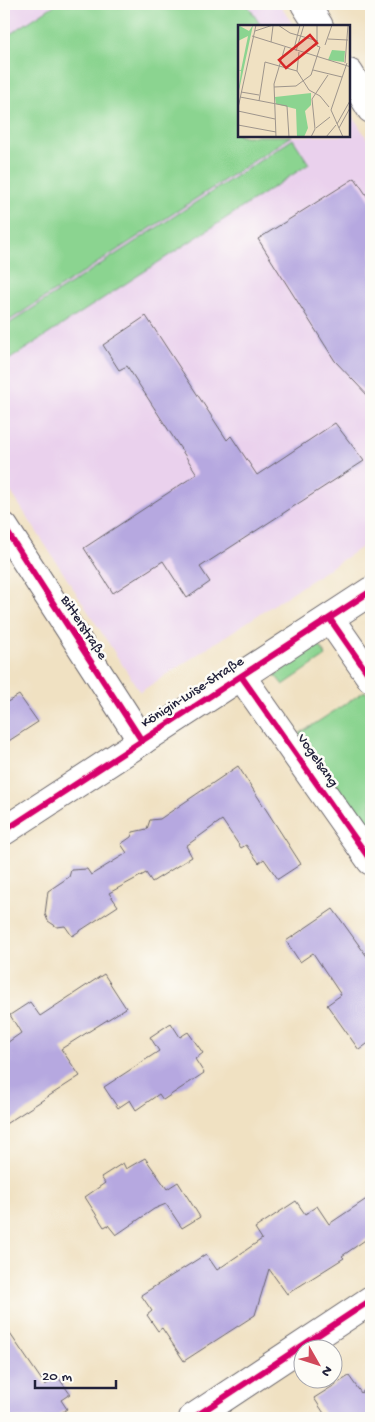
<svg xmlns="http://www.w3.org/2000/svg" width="375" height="1422" viewBox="0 0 375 1422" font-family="'Gochi Hand',sans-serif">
<rect width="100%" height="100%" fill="#fdfcf7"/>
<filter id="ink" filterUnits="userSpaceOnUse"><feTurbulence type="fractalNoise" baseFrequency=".02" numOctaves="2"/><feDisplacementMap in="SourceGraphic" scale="10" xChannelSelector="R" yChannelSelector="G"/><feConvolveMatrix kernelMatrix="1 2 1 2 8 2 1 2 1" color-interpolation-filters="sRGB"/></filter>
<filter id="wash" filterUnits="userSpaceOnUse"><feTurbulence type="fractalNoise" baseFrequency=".0096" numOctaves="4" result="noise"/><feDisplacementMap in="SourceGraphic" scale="20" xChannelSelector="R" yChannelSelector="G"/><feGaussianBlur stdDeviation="1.12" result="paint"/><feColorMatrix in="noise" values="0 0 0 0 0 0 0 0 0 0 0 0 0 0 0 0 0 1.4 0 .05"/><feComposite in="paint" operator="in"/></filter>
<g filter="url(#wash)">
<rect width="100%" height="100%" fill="#f0e1c2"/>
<path fill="#ead1ed" d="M4,4H279L294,26H239V136H349V110L371,145V541L140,692L4,481Z"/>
<path fill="#8bd490" stroke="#567b66" d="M56,4H247L261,26H239V136H292L4,324V38Z
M293,139L309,164L4,363V327Z
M319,645L326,656L283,685L275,675Z
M365,691L371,700V838L299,734Z"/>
<g id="blocks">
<path fill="#b6a8e0" d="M355,178L371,202V399L335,361L258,239Z
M146,316L227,440L231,436L257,475L335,423L364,461L200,567L210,582L187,598L163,561L113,593L84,548L197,474L127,366L119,370L103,345Z
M19,695L38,722L4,744V704Z
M238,766L301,864L278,879L264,859L259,863L246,845L241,848L222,820L186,846L192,857L179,865L152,882L146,873L109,893L118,906L72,936L65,926L57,927L48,921L45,914L48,891L69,877L71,870L87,869L91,875L127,853L121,844L131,837L133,832L147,829L150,820L160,819Z
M333,909L371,962V1041L359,1050L327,1005L341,995L313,953L300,962L286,941Z
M104,974L126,1008L61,1049L80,1076L4,1125V1045L21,1033L10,1015L30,1002L40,1016Z
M171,1023L180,1037L188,1032L203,1053L195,1059L204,1073L163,1100L159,1094L136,1110L130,1100L118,1108L104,1087L159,1051L150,1037Z
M145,1158L167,1189L178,1182L200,1217L182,1228L166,1204L154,1209L116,1235L108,1225L104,1227L85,1197L105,1183L101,1177L123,1163L126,1169Z
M371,1196V1236L342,1256L344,1258L287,1294L269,1269L255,1315L184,1361L162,1328L158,1331L147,1315L152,1311L141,1295L206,1254L217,1270L262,1239L255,1228L296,1201L305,1214L317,1206L329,1224Z
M4,1325L45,1385L58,1377L70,1394L61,1400L67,1409L54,1418H4L6,1410L4,1406Z
M349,1376L361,1393L371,1386V1418H327L314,1398Z"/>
</g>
</g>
<g filter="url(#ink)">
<use href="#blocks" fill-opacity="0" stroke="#6a656a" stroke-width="1"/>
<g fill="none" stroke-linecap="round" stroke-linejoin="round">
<defs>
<path id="street" d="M305,4L319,26
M349,73L371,109
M4,527L142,741
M330,619L371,678
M241,676L371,861
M193,1418L371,1300"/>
<path id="secondary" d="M4,831L371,591"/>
</defs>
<use href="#street" stroke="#6a656a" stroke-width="30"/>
<use href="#secondary" stroke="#6a656a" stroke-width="30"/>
<use href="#street" stroke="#fff" stroke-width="28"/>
<use href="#secondary" stroke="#fff" stroke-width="28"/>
<defs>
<path id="cycleway" d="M4,527L142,741
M330,619L371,678
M241,676L371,861
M4,831L371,591
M193,1418L371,1300"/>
</defs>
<use href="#cycleway" stroke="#fdfcf7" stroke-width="9"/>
<use href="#cycleway" stroke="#d6006c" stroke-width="6"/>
</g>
</g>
<g text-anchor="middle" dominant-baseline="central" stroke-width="5" stroke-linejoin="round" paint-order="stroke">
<g font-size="14" fill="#22223b" stroke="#fdfcf7">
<text transform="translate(83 628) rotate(57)">Bitterstraße</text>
<text transform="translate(193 693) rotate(-33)">Königin-Luise-Straße</text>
<text transform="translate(317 761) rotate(55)">Vogelsang</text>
</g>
</g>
<g transform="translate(238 25)">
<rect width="112" height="112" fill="#f0e1c2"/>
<path d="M0,0L11,6L15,0L0,70L3,46H0L3,45L10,11L0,16ZM94,25L107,26L106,37L90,35ZM73,68V80L67,86L70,103L66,112H59L58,84L38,79L37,72Z" fill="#8bd490"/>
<path fill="none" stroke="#9e958c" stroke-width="1" d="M40,0L52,8L80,16M17,6L35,0M14,11L113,42M90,14L110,15M33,17L35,1M87,20L94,0M56,24L62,0M58,26L66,0M61,27L59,46L71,65L82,71L91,82M107,38L110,0M75,45L104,52M36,62L58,61L73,50L82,22L79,21V0M3,67L21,70M2,72L49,81L51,112M21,76L27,37L59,46M0,83L18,0M0,86L37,94M99,99L113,74M0,100L38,107M78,103L92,92M101,103L113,81M38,112L36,59L47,22M73,112L77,104L74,74L90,50M88,112L98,100M105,112L93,85L109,38"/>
<path fill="#d62828" fill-opacity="0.15" stroke="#d62828" stroke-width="2.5" d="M72,10L79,18L48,43L41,35Z"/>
<rect width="112" height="112" fill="none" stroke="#22223b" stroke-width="2.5"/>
</g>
<rect width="375" height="1422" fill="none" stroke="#fdfcf7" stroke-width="20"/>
<g transform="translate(318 1364) rotate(129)"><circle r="24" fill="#fdfcf7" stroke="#a5a5ac"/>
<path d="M0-4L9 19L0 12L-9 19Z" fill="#d1495b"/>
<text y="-8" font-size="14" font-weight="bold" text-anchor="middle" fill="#22223b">N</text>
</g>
<path d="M35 1380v8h81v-8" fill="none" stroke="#22223b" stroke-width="2.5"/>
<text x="42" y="1380" font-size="15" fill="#22223b" stroke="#fdfcf7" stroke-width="4" paint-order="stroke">20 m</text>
</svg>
